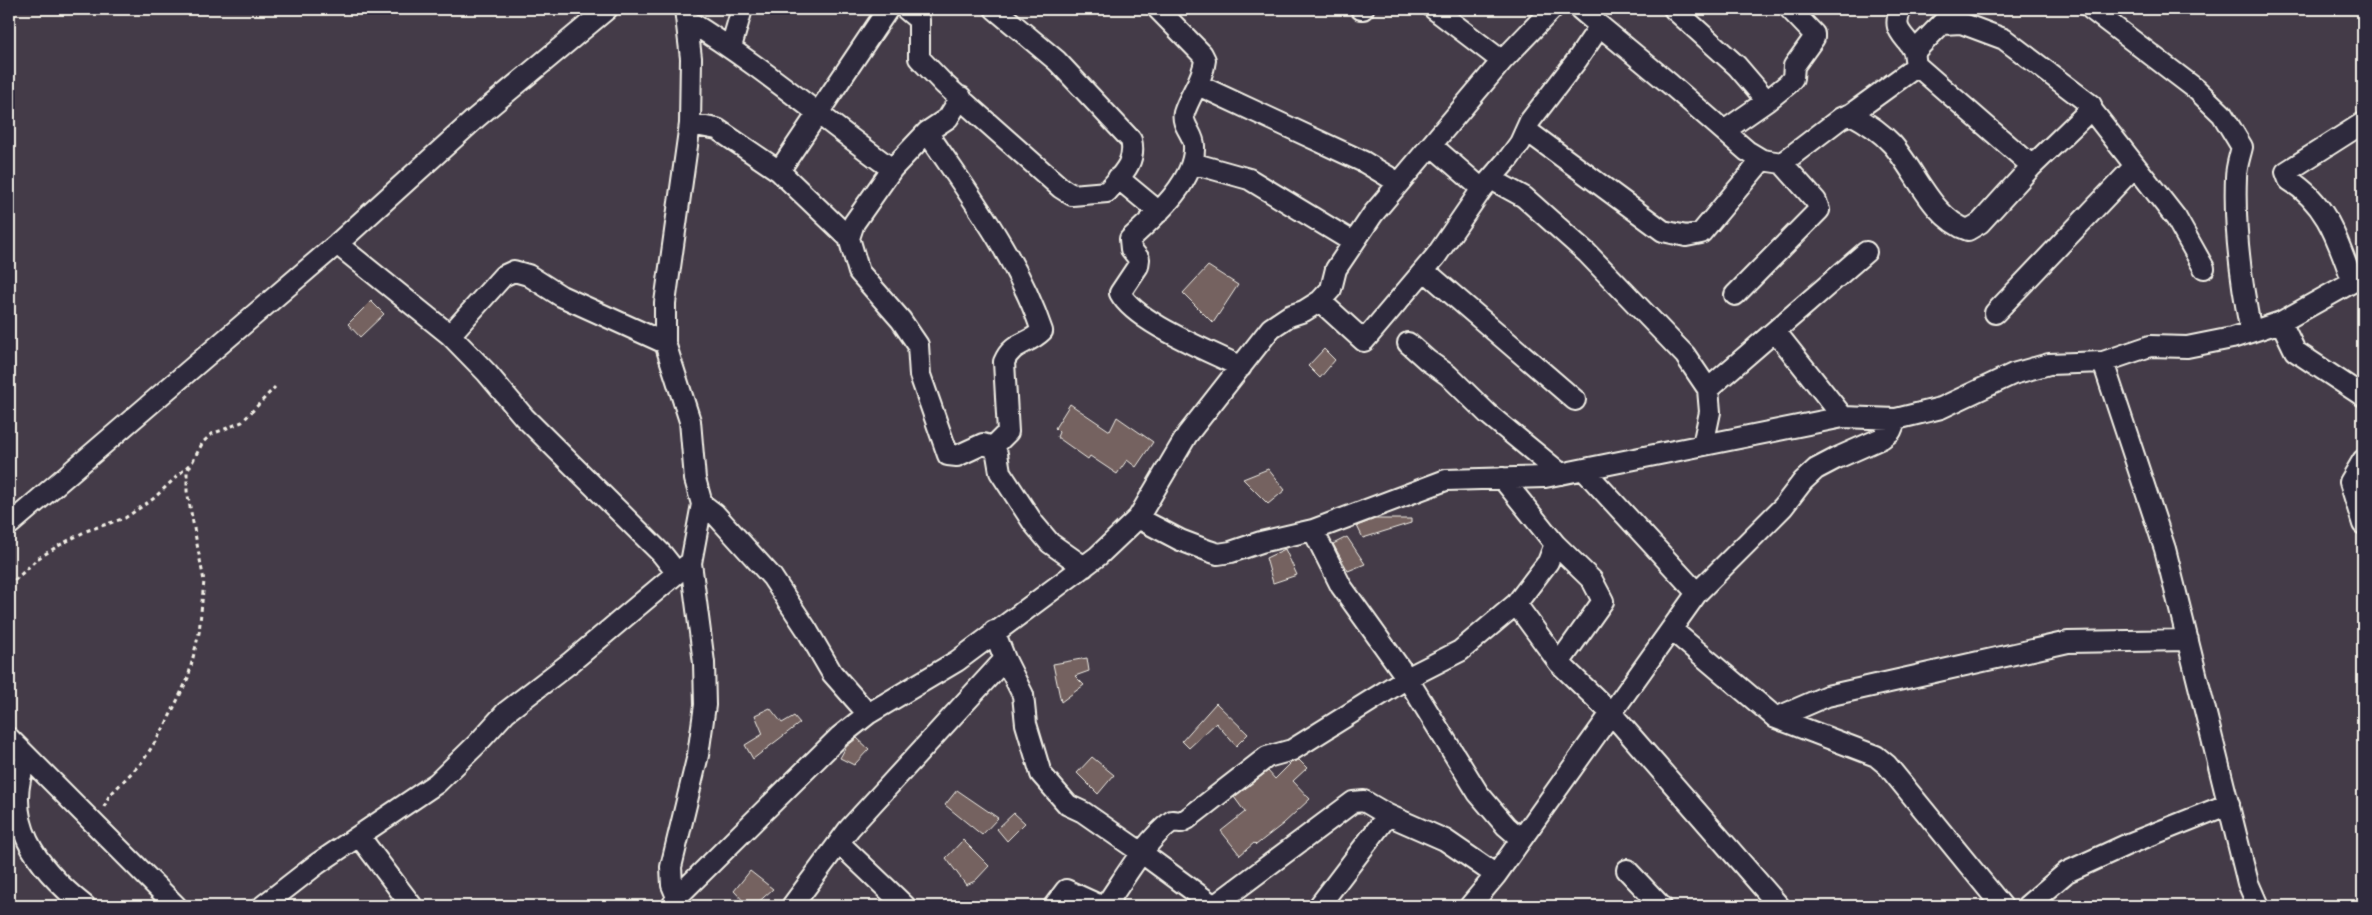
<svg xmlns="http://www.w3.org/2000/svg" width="2372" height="915" viewBox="0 0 2372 915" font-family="Caveat,sans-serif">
<rect width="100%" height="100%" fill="#443b48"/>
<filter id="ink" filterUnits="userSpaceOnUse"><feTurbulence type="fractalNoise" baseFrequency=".02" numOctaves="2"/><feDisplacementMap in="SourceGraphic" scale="10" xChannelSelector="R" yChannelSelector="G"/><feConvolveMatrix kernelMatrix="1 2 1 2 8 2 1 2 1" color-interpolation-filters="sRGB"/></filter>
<g filter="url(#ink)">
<path fill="#746261" stroke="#f4f1e8" d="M1208,266L1238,285L1213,323L1183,293Z
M371,301L384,314L360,337L348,324Z
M1324,349L1335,360L1320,378L1308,366Z
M1070,404L1110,431L1117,417L1153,442L1136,467L1127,460L1117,474L1090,456L1088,459L1057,437L1059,432L1055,428Z
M1268,469L1285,490L1268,504L1243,479Z
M1375,519H1411V523L1363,538L1357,526Z
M1347,537L1365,564L1348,571L1333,544Z
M1285,549L1297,575L1273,583L1266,558Z
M1087,658L1089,671L1075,676L1084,685L1061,702L1053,664Z
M1216,703L1248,734L1236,746L1216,723L1189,748L1182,741Z
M770,708L782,723L794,716L800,723L753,759L745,745L763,734L755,715Z
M857,738L869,749L854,765L840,758L846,747Z
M1092,757L1114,775L1098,794L1077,773Z
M1299,760L1307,768L1293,781L1310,799L1283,824L1256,845L1254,843L1240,855L1221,831L1245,812L1234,797L1268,771L1275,779L1292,762Z
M957,790L998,818L982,835L945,805Z
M1014,813L1025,823L1007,841L997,829Z
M963,840L989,866L975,881L966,885L946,858Z
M750,871L773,889L754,906H748L734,891Z"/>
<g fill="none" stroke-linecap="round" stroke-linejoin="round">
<defs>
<path id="street" d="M906,9L919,20V58L944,84L1061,188L1072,195L1107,192C1120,176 1137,163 1131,140L1057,61L995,9
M1158,9L1202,54L1205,60C1203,80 1190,94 1184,113C1181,125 1194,134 1194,146C1196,181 1154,217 1130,239L1131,249L1139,259L1138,266L1120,293C1136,323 1210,351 1241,367
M1361,9H1363
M1434,9L1502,61
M1674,9L1737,66L1767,101L1724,131
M2091,9L2196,89L2222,114L2242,147C2240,156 2236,167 2236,177C2234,228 2241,282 2251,332
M687,20C759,64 824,120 892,169
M1600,26L1670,84L1747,151L1762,160L1782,163L1841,118L1851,114C1866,122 1880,131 1892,144C1915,170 1933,219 1968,230L1980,223L2032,166L2091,109V105L2004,39L1961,23L1942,24
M731,47L742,9
M1914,52L1956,9
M1916,65L2032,166
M1198,85L1364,162L1399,183
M1767,101L1788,84L1793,78L1794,66L1814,38V34L1790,9
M2091,109L2176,218L2204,268
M1851,114L1909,72L1916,65C1915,61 1915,56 1914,52C1907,35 1890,32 1901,9
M690,124L717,129L779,171L849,238L859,272L901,320L918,345L920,375L948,455L957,456L983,444L993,447L997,454L1000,472L1034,524L1050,543L1084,567
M1526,130L1663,231L1686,236L1701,233L1762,160
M927,132C970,196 1017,257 1042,331C1028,345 1012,342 1004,362L1008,432L993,447
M1431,145L1482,189
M1192,163L1249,179L1353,242
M779,171L888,9
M1118,178L1159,212
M1491,179L1524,197L1587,253L1685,355L1708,389L1710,412L1703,445
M849,238L854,223L892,169L927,132L948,118L961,97
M337,244L450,335L487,373L524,417L662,554L677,573L687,565
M1424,270L1575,400
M2353,282C2338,242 2328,204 2289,180L2286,172L2363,123
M1735,295L1819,210L1816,201L1782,163
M1320,301L1364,341L1436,256L1482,189L1509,158L1520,143L1530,121L1577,60L1600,26L1580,9
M1995,313L2135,166
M2281,322L2295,351L2363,396
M1775,331L1843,417
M450,335L503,276L514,271L528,275L561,296L665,343
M1408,343L1427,360L1448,375L1488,414L1561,474
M2103,362L2165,549L2237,839L2248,883L2258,906
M1708,389L1866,252
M2363,460L2350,482L2363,524
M1584,470L1697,593
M702,504L715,514L772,577L807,630L832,673L868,714
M1138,518L1180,540L1209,551L1218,554L1231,552L1261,542L1313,530L1446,480L1545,477L1843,417L1896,419L1941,408L2013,374L2049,364L2103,362L2150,346L2187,347L2232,338L2281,322L2363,276
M9,525L337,244L476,118L607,9
M1313,530L1341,586L1407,678L1478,793L1506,826L1521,839
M1555,544L1592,580L1603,601L1559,663
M1516,604L1559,663L1611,713L1779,906
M1672,630L1776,718L1876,756L1887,765L2002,906
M1005,659L1023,695L1026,724L1041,774L1068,805L1083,812L1142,853L1214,906
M1776,718L1827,696L2068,642L2188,640
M9,738L176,906
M27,757C0,821 37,868 85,906
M359,836L412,906
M839,843L905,906
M1627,870L1661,906
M677,897L672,885L671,867L698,755L705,705L704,663L691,563L702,504L695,479L690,421L665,343V303L690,124L691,58L685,9
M263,906L317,864L437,783L477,744L506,712L571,662L677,573
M672,906L677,897L839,737L868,714L957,661L1098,556L1138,518L1187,435L1271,328L1289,316L1304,311L1320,301L1331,289L1336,269L1373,214L1502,61L1552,9
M792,906L849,829L1005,659L994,631
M1054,906L1066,890L1101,906
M1105,906C1125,878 1144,842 1172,821L1181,822L1187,819L1267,757L1292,750L1407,678L1460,651L1516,604L1548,562L1555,544L1502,478
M1214,906L1353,802L1364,801L1388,815
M1319,906L1388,815L1445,840L1496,875
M1470,906L1496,875L1697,593L1783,507L1803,481L1816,469L1837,458L1882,438L1891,431L1896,419
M2027,906L2067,872L2126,845L2229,804"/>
</defs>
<use href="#street" stroke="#f4f1e8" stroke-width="24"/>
<path stroke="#f4f1e8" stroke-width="3" stroke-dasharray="4 4" stroke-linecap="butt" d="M9,586L37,559L58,546L86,531L125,518L153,499L191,463
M104,807L109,796L143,761L165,726L188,678L199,633L204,581L187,491V472L203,442L212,434L242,422L275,387"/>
<use href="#street" stroke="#2f2a3d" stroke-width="20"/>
</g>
</g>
<rect width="2372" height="915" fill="none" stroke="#2f2a3d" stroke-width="30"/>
<rect x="15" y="15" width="2342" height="885" fill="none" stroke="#f4f1e8" stroke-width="2" filter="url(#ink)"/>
</svg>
